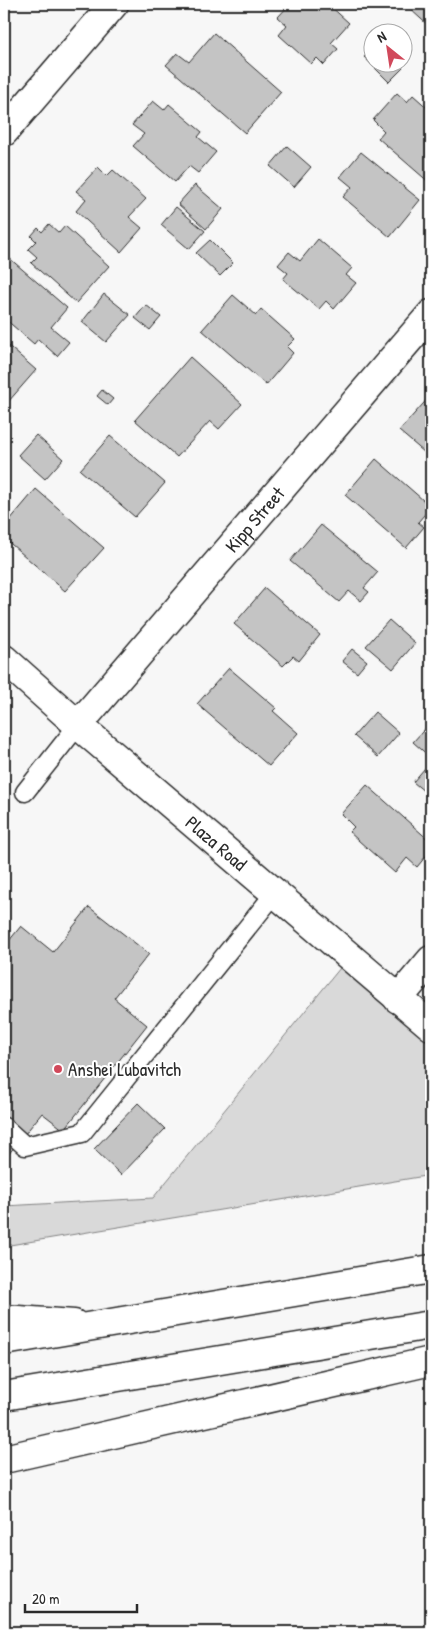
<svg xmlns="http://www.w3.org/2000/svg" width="435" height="1636" viewBox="0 0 435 1636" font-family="'Patrick Hand',sans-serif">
<rect width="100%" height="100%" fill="#f7f7f7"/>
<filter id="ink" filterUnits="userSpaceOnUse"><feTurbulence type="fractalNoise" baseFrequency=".02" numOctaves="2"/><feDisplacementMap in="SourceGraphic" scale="10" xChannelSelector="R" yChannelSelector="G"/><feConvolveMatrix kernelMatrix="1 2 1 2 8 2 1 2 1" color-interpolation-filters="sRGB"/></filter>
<g filter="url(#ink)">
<path fill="#d9d9d9" stroke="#828282" d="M349,957L431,1026V1175L4,1246V1206L153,1198Z"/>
<path fill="#c4c4c4" stroke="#2b2b2b" d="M290,4H328L349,23L331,43L338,49L324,65L317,58L311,64L279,35L287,25L278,17Z
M341,4H351L347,9Z
M366,4H383L375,12Z
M415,4H431V28L410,9Z
M214,33L281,92L245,133L166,65L177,53L189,62Z
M372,49V62H397L403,68L389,82L364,57Z
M397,93L407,102L413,95L431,111V184L378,138L384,131L373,120Z
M153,101L164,110L169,104L202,132L198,137L216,152L198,173L189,166L175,182L133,146L144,134L132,125Z
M287,146L311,167L294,187L270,166Z
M361,152L420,200L390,237L343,197L352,187L340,177Z
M98,167L107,176L113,170L146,199L129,217L142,228L121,252L76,211L86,199L76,191Z
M195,185L223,209L206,229L178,204Z
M176,207L205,231L189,249L161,225Z
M49,224L59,233L65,226L109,266L76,303L31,263L37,257L28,249L36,241L31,236L38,228L42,232Z
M318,239L352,268L346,275L356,283L334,309L326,301L319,309L283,279L288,273L278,265L289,252L300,261Z
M210,240L233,263L220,276L196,253Z
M8,257L67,308L51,327L69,342L57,356L38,339L34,344L4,318V263Z
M104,294L130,315L106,342L82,322Z
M233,295L256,315L261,309L295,339L287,347L293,353L266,385L202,330Z
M146,305L161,317L150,330L135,318Z
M4,342L36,370L8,402L4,399Z
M190,357L242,404L219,429L210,421L177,457L135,420Z
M102,390L113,399L108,405L97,396Z
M431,395V458L399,431Z
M36,435L63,459L45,479L18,455Z
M110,436L165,483L135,517L80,470Z
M376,459L431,507L418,522L424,527L406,548L345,495Z
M36,489L104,548L65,591L4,538V527Z
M321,525L378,572L364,588L369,592L361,601L349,591L339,602L290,561Z
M265,588L320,635L299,661L293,656L283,666L234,624Z
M389,620L415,643L393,669L366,646Z
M352,649L367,661L357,673L342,661Z
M229,668L276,708L273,711L298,733L269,766L197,704Z
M375,712L399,733L378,757L354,736Z
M431,722V758L413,742Z
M431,761V797L413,782Z
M367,785L431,842V850L417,867L407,858L395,873L349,832L354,827L341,814Z
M89,907L149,954L114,998L147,1025L64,1130L42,1113L7,1156L4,1153V947L21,926L53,952Z
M138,1103L165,1129L121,1175L94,1149Z"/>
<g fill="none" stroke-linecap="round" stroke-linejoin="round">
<defs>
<path id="lane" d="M25,792L78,725
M4,1127L25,1146L82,1133L275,893"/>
<g id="street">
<path d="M4,132L114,4"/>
<path id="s1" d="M78,725L431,314"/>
<path d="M398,999L431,960"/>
</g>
<g id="secondary">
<path id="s2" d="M4,659L78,725L431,1026"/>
<path d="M4,1319L74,1324"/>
</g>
<path id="highway" d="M4,1341L431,1269
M4,1396L431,1325
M4,1459L431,1361"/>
</defs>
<use href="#lane" stroke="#2b2b2b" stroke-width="21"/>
<use href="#street" stroke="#2b2b2b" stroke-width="31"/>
<use href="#secondary" stroke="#2b2b2b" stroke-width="31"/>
<use href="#highway" stroke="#2b2b2b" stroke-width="31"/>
<use href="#lane" stroke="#fff" stroke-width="18"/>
<use href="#street" stroke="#fff" stroke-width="28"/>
<use href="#secondary" stroke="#fff" stroke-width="28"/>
<use href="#highway" stroke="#fff" stroke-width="28"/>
</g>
</g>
<circle fill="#d1495b" stroke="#fff" stroke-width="2" cx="58" cy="1069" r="5"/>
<g text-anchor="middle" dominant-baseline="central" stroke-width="4" stroke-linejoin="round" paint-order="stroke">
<g font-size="19" fill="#2b2b2b" stroke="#fff">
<text stroke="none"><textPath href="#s1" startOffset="271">Kipp Street</textPath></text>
<text stroke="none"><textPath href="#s2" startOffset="281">Plaza Road</textPath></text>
</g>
<g font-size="19" fill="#2b2b2b" stroke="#fff" text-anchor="start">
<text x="68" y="1069">Anshei Lubavitch</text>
</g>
</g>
<rect width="435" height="1636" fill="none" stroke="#fff" stroke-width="20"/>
<rect x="10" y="10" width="415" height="1616" fill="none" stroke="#2b2b2b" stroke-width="2" filter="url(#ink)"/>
<g transform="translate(388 48) rotate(330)"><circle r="24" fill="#ffffff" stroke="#aaaaaa"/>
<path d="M0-4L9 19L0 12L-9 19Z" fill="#d1495b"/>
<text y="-8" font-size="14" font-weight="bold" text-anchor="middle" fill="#2b2b2b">N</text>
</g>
<path d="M25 1604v8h112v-8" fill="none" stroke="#2b2b2b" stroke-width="2.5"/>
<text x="32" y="1604" font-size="15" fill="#2b2b2b" stroke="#ffffff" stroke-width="4" paint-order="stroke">20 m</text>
</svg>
